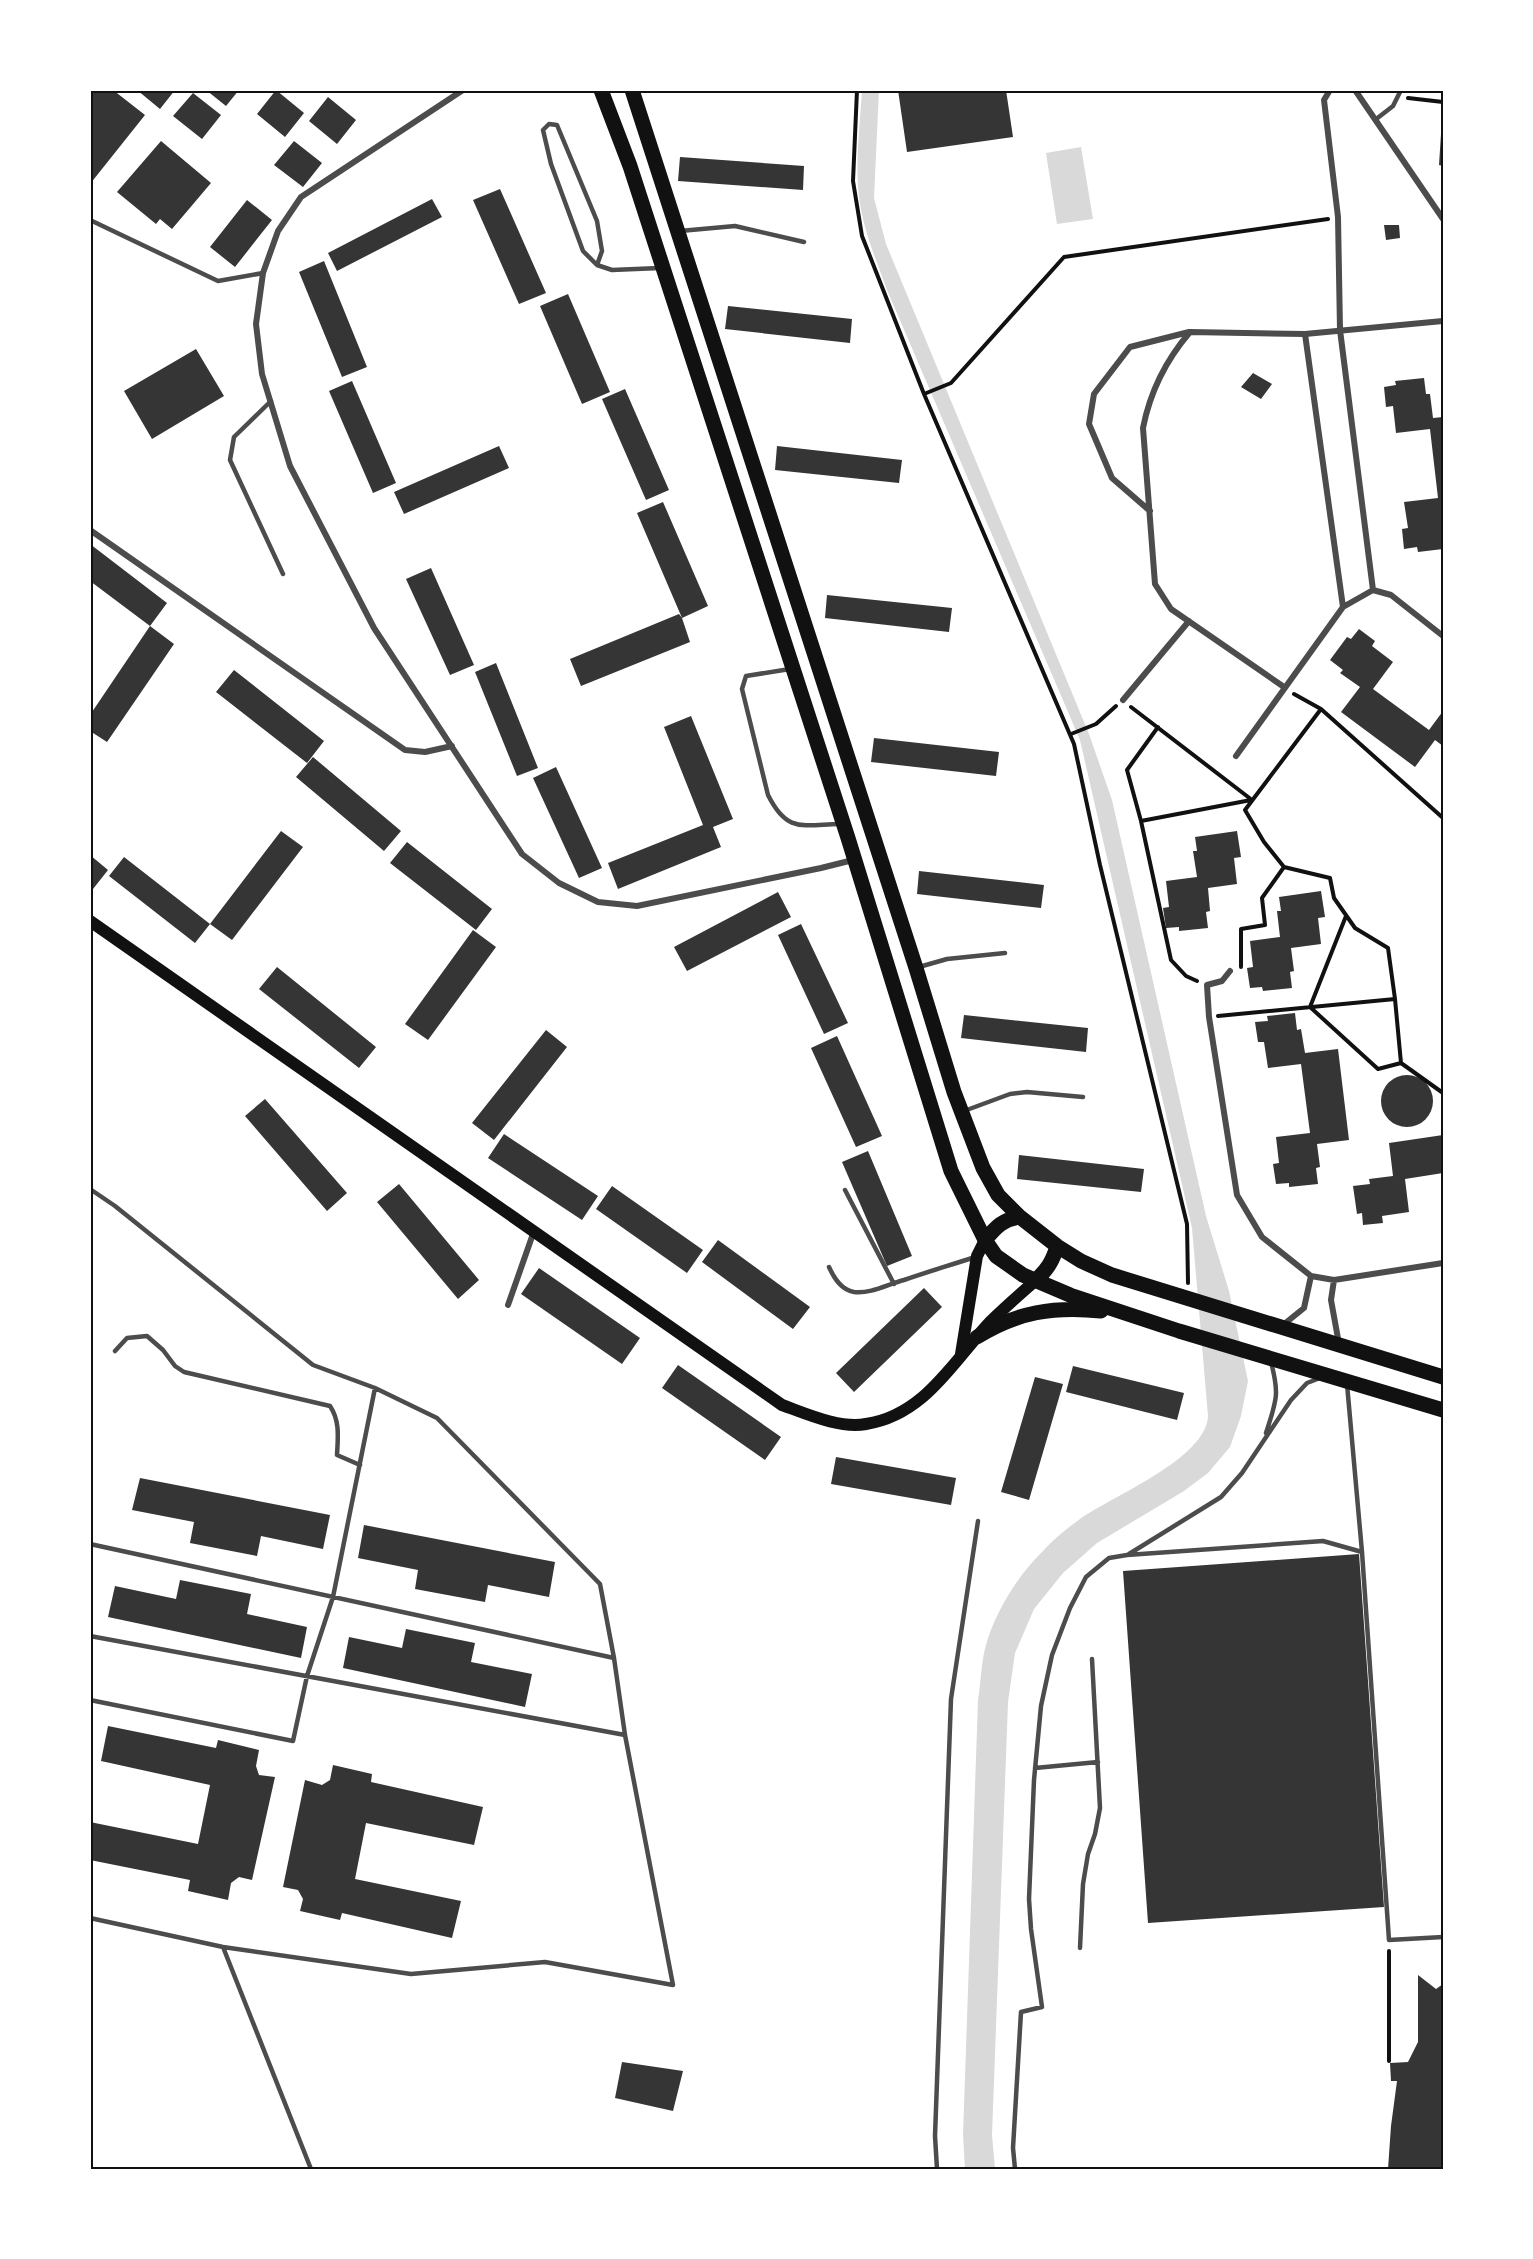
<svg xmlns="http://www.w3.org/2000/svg" width="1533" height="2259" viewBox="0 0 1533 2259" font-family="Ubuntu,sans-serif">
<rect width="100%" height="100%" fill="#fff"/>
<path fill="#d9d9d9" d="M862,90H879L874,198L886,244L1089,734L1112,800L1206,1216L1229,1291L1248,1381L1241,1416L1230,1447L1208,1473L1184,1491L1097,1543L1063,1573L1034,1609L1015,1653L1008,1702L992,2135L995,2169H965L963,2135L978,1700C981,1682 981,1662 986,1645C995,1613 1018,1575 1042,1552C1053,1540 1067,1528 1080,1519C1112,1496 1206,1459 1208,1416L1192,1228L1080,740L887,290C876,260 863,229 859,197C855,162 860,125 862,90Z
M1081,147L1093,219L1057,224L1046,153Z"/>
<path fill="#353535" d="M90,90H113L145,115L90,184Z
M137,90H175L160,109Z
M206,90H239L226,106Z
M276,90L304,113L285,137L257,114Z
M898,90H1006L1013,137L907,152Z
M193,93L221,115L202,139L173,116Z
M328,97L356,120L337,144L309,121Z
M1441,134H1443V166L1439,165Z
M161,141L211,183L172,229L160,219L156,224L117,192Z
M294,141L322,163L303,187L274,165Z
M680,157L804,166L803,190L678,181Z
M500,189L546,293L519,304L473,200Z
M432,199L442,217L337,271L328,253Z
M247,200L272,220L235,267L210,247Z
M1384,225H1399L1400,238L1386,240Z
M324,261L367,367L342,377L299,272Z
M568,294L610,392L582,404L540,306Z
M728,306L852,319L850,343L725,329Z
M196,349L224,396L152,439L124,391Z
M1253,373L1272,384L1261,399L1241,387Z
M1424,378L1426,394H1430L1433,418L1443,417V549L1418,552L1417,547L1404,549L1402,529L1408,528L1404,502L1438,498L1430,429L1396,433L1393,406L1386,407L1384,387L1396,385L1395,381Z
M352,381L396,483L373,493L329,391Z
M625,389L669,490L646,500L602,399Z
M499,446L509,468L404,514L394,492Z
M777,446L902,460L899,483L775,470Z
M663,502L708,606L682,618L637,513Z
M90,544L167,603L150,626L90,581Z
M431,568L474,665L450,675L406,579Z
M827,595L952,608L949,632L825,618Z
M679,614L682,618L690,642L581,686L570,659Z
M150,626L174,644L107,742L90,731V715Z
M1359,629L1375,641L1372,646L1393,662L1373,689L1429,730L1443,711V746L1435,740L1415,767L1341,712L1360,687L1340,673L1343,670L1330,660L1347,637L1351,639Z
M496,663L538,768L517,776L475,672Z
M234,670L324,741L307,763L216,692Z
M691,716L733,819L713,827L721,847L618,889L608,863L703,825L664,727Z
M874,738L999,752L996,776L871,762Z
M313,757L401,831L384,851L296,777Z
M556,767L602,868L579,878L533,778Z
M281,831L303,847L232,940L210,924Z
M1237,831L1241,857L1234,858L1237,884L1208,888L1210,911L1206,912L1208,928L1179,931V927L1166,928L1163,908L1169,907L1166,881L1197,877L1193,851H1197L1195,837Z
M407,842L492,909L476,930L390,863Z
M90,855L108,870L93,889L90,886Z
M124,857L210,924L195,943L109,876Z
M919,871L1044,885L1041,908L917,894Z
M1321,891L1325,917L1318,918L1321,944L1291,948L1294,971L1290,972L1292,988L1263,991L1262,987L1250,988L1247,968L1253,967L1250,941L1280,937L1277,911H1281L1279,897Z
M778,892L791,917L687,971L674,947Z
M801,924L848,1023L824,1034L778,935Z
M473,930L496,947L428,1040L405,1024Z
M277,967L376,1047L359,1068L259,989Z
M1295,1013L1297,1030L1301,1029L1305,1053L1338,1049L1349,1140L1317,1144L1320,1167L1316,1168L1318,1184L1289,1187V1183L1276,1184L1273,1164L1279,1163L1276,1137L1310,1133L1301,1064L1268,1068L1264,1042H1258L1255,1022L1268,1021L1267,1016Z
M964,1015L1088,1028L1086,1052L961,1038Z
M546,1030L567,1047L494,1140L472,1123Z
M837,1036L882,1136L856,1147L811,1048Z
M1381 1101a26 26 0 1 1 52 0a26 26 0 1 1-52 0Z
M265,1099L347,1193L327,1211L245,1116Z
M504,1134L598,1196L582,1220L488,1158Z
M1443,1135V1173L1405,1179L1409,1212L1382,1216L1383,1223L1363,1225L1362,1213L1357,1214L1353,1186L1370,1184L1369,1179L1393,1176L1389,1143Z
M868,1151L912,1256L887,1266L842,1162Z
M1019,1155L1144,1169L1141,1192L1017,1179Z
M399,1184L479,1280L458,1299L377,1202Z
M612,1186L703,1250L687,1273L596,1209Z
M718,1240L810,1307L793,1329L702,1262Z
M539,1268L640,1338L622,1364L521,1294Z
M924,1288L942,1307L854,1392L836,1373Z
M678,1365L781,1437L765,1460L662,1388Z
M1073,1366L1184,1393L1177,1420L1066,1392Z
M1035,1377L1063,1384L1029,1500L1001,1492Z
M836,1457L956,1478L951,1505L831,1484Z
M140,1478L330,1515L323,1549L261,1536L257,1556L190,1543L194,1522L132,1510Z
M364,1525L555,1562L549,1597L488,1585L485,1602L415,1589L418,1570L358,1558Z
M1359,1554L1384,1907L1148,1923L1123,1571Z
M180,1580L251,1594L247,1614L307,1627L301,1658L108,1617L115,1586L176,1599Z
M406,1629L475,1643L471,1662L532,1674L525,1707L343,1668L349,1637L402,1648Z
M108,1726L216,1748L218,1740L259,1750L256,1766L259,1775L275,1777L252,1880L239,1877L231,1883L228,1900L188,1891L190,1880L90,1860V1822L198,1844L210,1785L101,1761Z
M333,1765L372,1774L371,1782L483,1807L474,1845L366,1823L355,1879L461,1901L452,1938L342,1913L340,1920L300,1911L303,1899L298,1890L283,1887L305,1780L322,1785L330,1780Z
M1418,1975L1436,1989L1443,1984V2169H1388L1391,2126L1397,2081H1391L1390,2063L1408,2062L1418,2042Z
M622,2062L683,2071L673,2111L615,2098Z"/>
<g fill="none" stroke-linecap="round" stroke-linejoin="round">
<path stroke="#111" stroke-width="4" d="M857,90L853,181L862,236L924,394L1074,744L1100,865L1187,1224L1188,1283
M1408,98L1443,102
M924,394L951,383L1064,257L1328,219
M1131,707L1252,800
M1321,709L1443,818
M1158,727L1127,770L1141,821L1251,800
M1071,734L1096,724L1116,706
M1141,821L1171,960L1186,976L1197,981
M1346,916L1310,1007L1378,1069L1401,1063
M1241,967V929L1265,925L1262,898L1284,867
M1395,999L1401,1063L1443,1093
M1218,1016L1395,999L1388,948L1355,928L1334,898L1330,878L1284,867L1264,842L1245,810L1321,709L1294,694
M1389,2061V1951"/>
<path stroke="#4c4c4c" stroke-width="4.5" d="M1375,120L1393,106L1401,90
M90,220L218,281L263,273
M680,231L735,226L804,242
M597,265L602,251L597,221L557,125L549,124L543,130L551,164L583,251L597,265L612,270L660,268
M271,401L234,437L230,460L283,574
M790,669L746,676L742,689L768,795C787,833 802,825 839,824
M919,967L947,959L1005,953
M964,1111L1010,1094L1027,1092L1083,1097
M90,1189L115,1206L313,1365L375,1388L437,1418L600,1584L614,1658L625,1735L673,1985L545,1962L411,1974L223,1947L90,1918
M845,1190L894,1284
M829,1267C834,1278 841,1290 854,1292C871,1294 888,1284 904,1280C927,1272 951,1265 975,1257
M115,1351L127,1338L147,1336L163,1350L175,1366L184,1372L330,1406C340,1421 338,1437 337,1455L360,1465
M1347,1384L1362,1552L1389,1940L1443,1937
M1266,1433C1276,1401 1280,1396 1271,1362
M90,1544L614,1658
M1129,1554L1221,1497L1242,1473L1291,1400L1307,1383L1320,1378
M90,1636L625,1735
M90,1700L293,1741L307,1676L333,1597L375,1388
M1035,1768L1098,1762
M223,1947L311,2169
M1080,1948L1083,1884L1088,1854L1095,1834L1100,1808L1092,1659
M937,2169L935,2136L951,1699L978,1521
M1015,2169L1013,2148L1021,2012L1042,2007L1031,1929L1029,1899L1034,1780L1041,1706L1052,1655L1070,1608L1086,1577L1109,1558L1127,1555L1323,1541L1362,1552"/>
<path stroke="#4c4c4c" stroke-width="6" d="M463,90L301,197L278,231L263,273L256,324L262,374L290,466L374,628L522,854L559,883L598,902L637,906L821,868L853,860
M1330,90L1324,100L1338,217L1340,330L1373,590
M1355,90L1443,219
M1305,334L1343,607
M1150,511L1112,478L1089,424L1094,394L1130,347L1189,332
M90,530L405,750L425,752L452,746
M1284,687L1171,609L1155,584L1143,428C1150,392 1166,360 1190,332L1305,334L1443,321
M1123,700L1189,621
M1236,756L1343,607L1373,590L1391,595L1443,636
M1230,971L1222,981L1207,985L1209,1017L1237,1195L1262,1237L1311,1276L1334,1280L1443,1263
M1334,1280L1331,1300L1339,1344
M508,1305L534,1231
M1283,1325L1304,1308L1311,1276"/>
<path stroke="#111" stroke-width="12" d="M90,921L782,1405C807,1414 840,1429 866,1424C925,1415 953,1361 991,1321C1005,1307 1020,1294 1035,1281
M961,1354L977,1256L985,1240"/>
<path stroke="#111" stroke-width="15" d="M601,90L630,166L848,838L951,1171L985,1240L996,1256L1023,1275L1070,1295L1179,1331L1443,1410
M632,90L916,968L954,1092L983,1168L998,1195L1020,1217L1057,1246L1081,1261L1112,1275L1443,1377
M985,1240C996,1227 1003,1219 1020,1217
M1035,1281C1047,1270 1053,1261 1057,1246
M977,1337C1017,1312 1054,1306 1101,1311"/>
</g>
<rect width="1533" height="2259" fill="none" stroke="#ffffff" stroke-width="183"/>
<rect x="92" y="92" width="1350" height="2076" fill="none" stroke="#111" stroke-width="2"/>
</svg>
